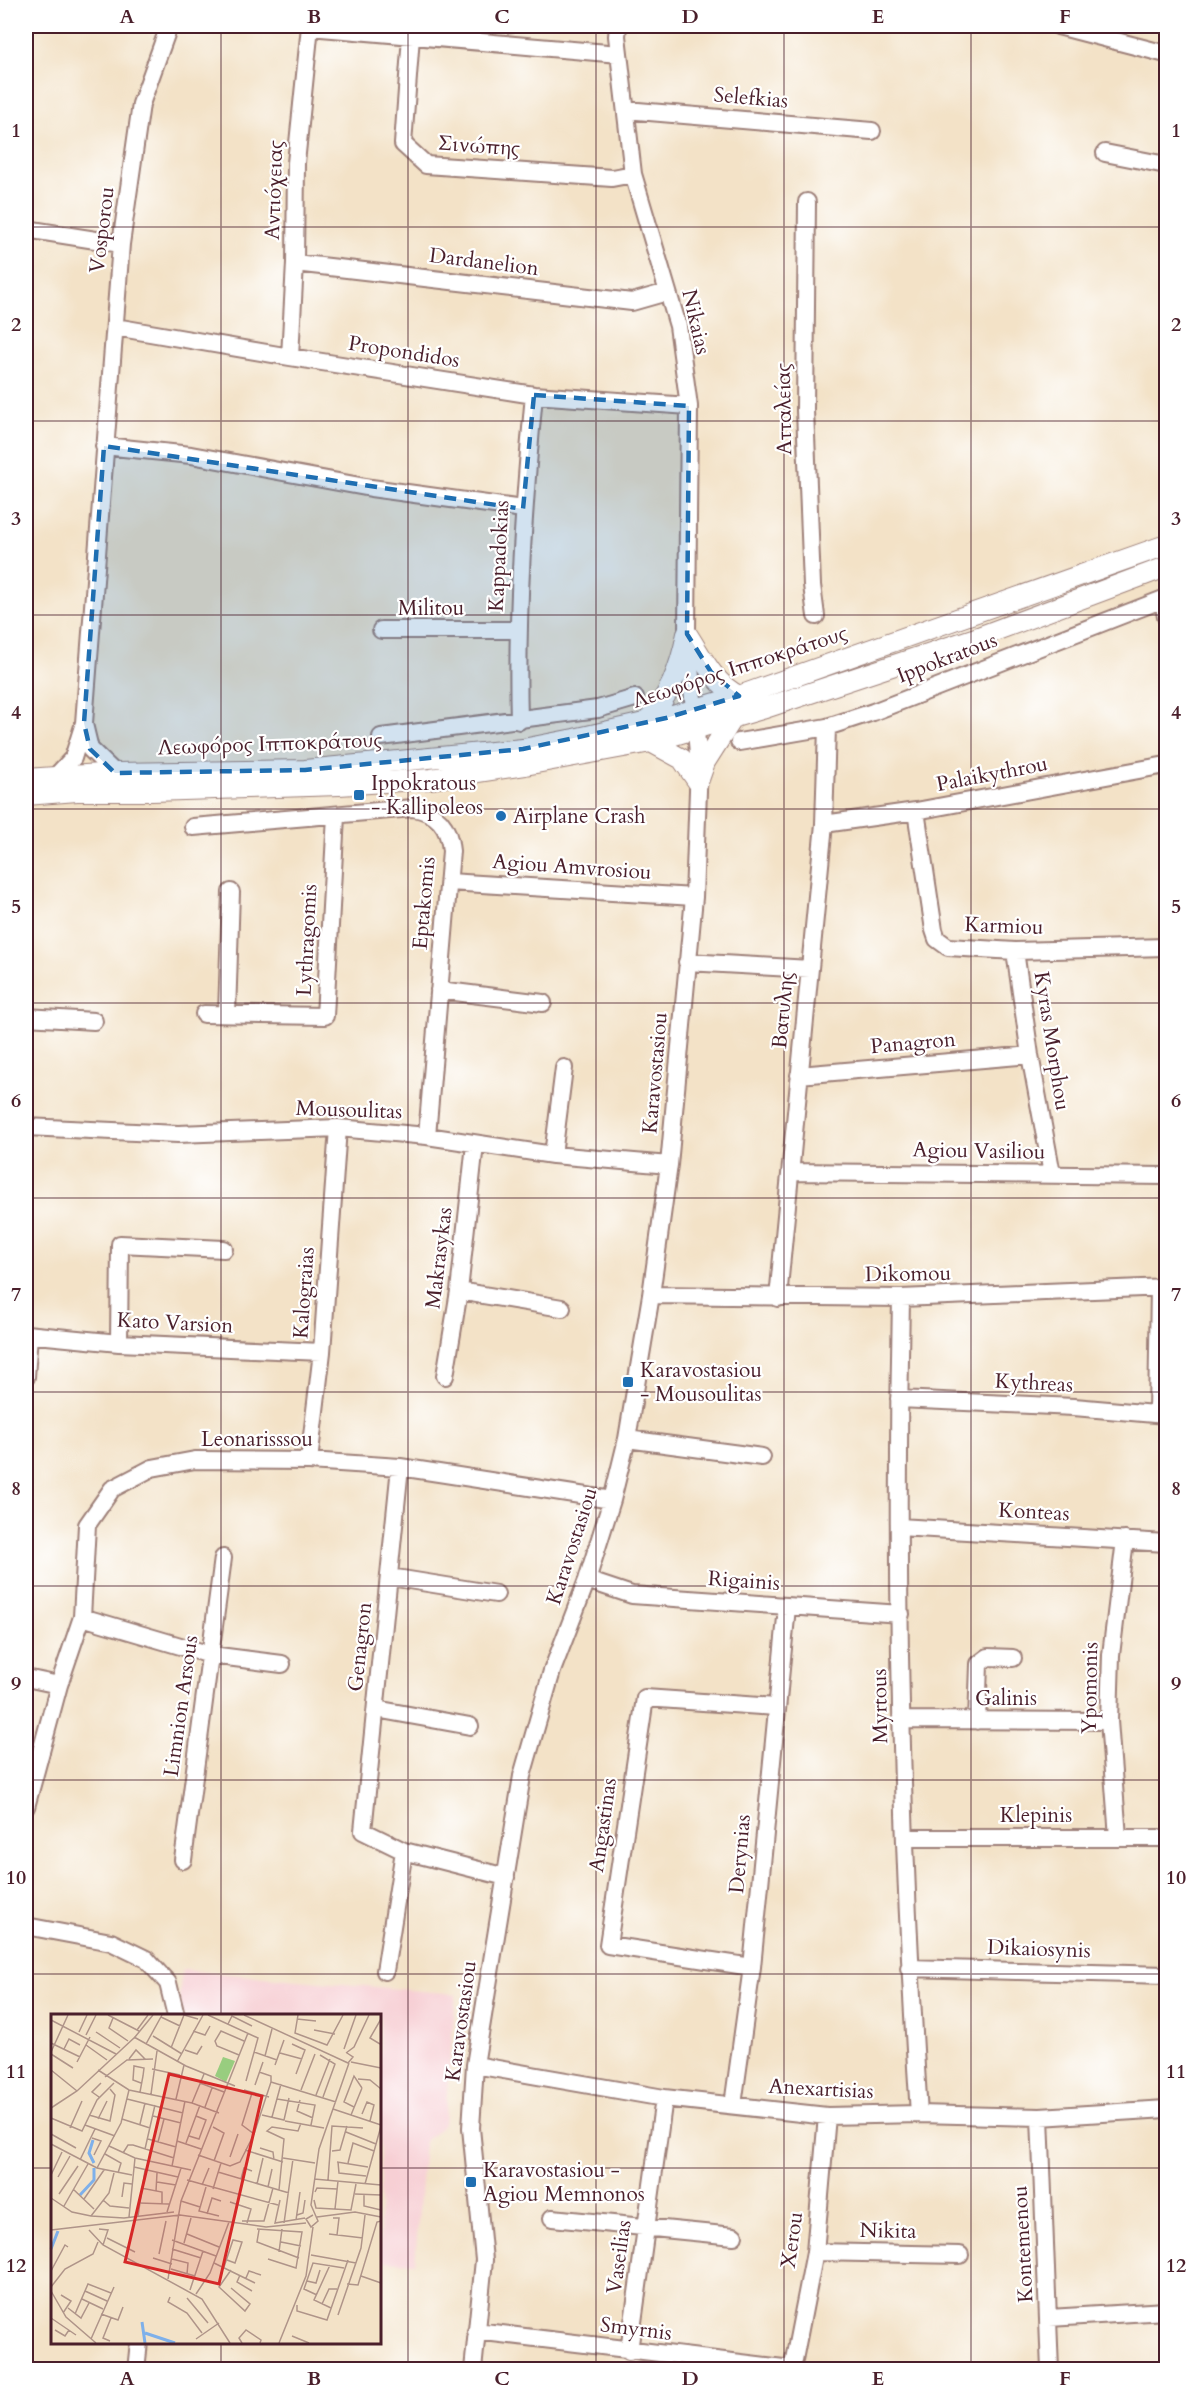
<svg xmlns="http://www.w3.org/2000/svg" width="1192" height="2395" viewBox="0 0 1192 2395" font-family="Cardo,serif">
<rect width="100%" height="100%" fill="#fff"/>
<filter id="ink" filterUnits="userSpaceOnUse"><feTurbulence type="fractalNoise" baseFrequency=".0167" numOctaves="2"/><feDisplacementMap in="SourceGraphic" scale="12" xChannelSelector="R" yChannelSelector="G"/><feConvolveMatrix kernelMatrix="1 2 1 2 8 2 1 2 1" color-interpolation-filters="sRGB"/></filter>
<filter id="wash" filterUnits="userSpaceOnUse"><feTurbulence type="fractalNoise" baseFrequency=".008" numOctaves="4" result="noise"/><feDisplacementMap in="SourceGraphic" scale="24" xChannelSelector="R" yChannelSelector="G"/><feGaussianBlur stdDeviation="1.35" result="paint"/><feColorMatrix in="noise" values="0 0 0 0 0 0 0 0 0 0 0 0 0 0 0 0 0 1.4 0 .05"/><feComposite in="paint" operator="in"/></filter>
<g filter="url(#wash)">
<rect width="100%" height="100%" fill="#f3e2c7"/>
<path fill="#f7cfd4" d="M182,1970L456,1994L444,2124L424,2142L415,2263L380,2261V2016H177Z"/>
</g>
<g filter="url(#ink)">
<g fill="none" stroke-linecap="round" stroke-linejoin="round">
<defs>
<path id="minor" d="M1058,26L1166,54
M310,27L619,54
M411,36L403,144L426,165L612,178L633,174
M626,110L872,131
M1105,153L1166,165
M807,202L805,410L812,585L816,616
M26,229L121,244
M295,263L632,302L667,292
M115,327L290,357L534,395L689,406
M290,357L295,263L296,163L310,26
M104,446L191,455L371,488L523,509
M1163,599L1166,617
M381,630H517
M519,721C516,611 524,503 534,395
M84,724L90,749L115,773
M381,737L598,709L635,698
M739,742L827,727L873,712L1166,598
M55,777L73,758L84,723L121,244L141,104L169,26
M916,811L934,930L937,939L948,947L1015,951L1166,947
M824,824L916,811L1166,765
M193,827L413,808C437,812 449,826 451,851L427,1136
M449,882L694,897
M1015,951L1030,1055L1052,1174
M687,962L810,969
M439,990L543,1003
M204,1014L325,1016L336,816
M227,1014L231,892
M26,1017L94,1021
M799,1075L1030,1055
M26,1127L178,1134L338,1128L427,1136L553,1155L669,1165
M553,1155L564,1068
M791,1172L1166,1176
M459,1291L562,1308
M651,1295L901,1298L1166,1287
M778,1298L824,824L827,727
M901,1298C895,1570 901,1843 919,2114
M26,1334L119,1343L322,1352
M119,1343L120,1244L224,1249
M445,1376L459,1291L475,1144
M26,1377L29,1334
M899,1399L1074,1407L1166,1415
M1157,1413L1159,1287
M627,1439L762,1457
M309,1461L322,1352L338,1128
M400,1467L363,1831L404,1851L506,1877
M899,1527L1166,1543
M390,1577L496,1594
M587,1580L632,1595L901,1614
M82,1617L211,1655L282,1664
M26,1678L59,1685
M376,1709L470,1726
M902,1720L1109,1721
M977,1721L979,1664L988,1657L1013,1658
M26,1807L59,1685L82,1617L87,1525L112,1489L152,1468L195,1460L309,1461L400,1467L612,1500
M1118,1837L1109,1721L1111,1655L1125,1540
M906,1838H1166
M183,1860L223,1558
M26,1926L111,1942L146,1959L168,1983L176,2016
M752,1967L608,1945L645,1698L776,1707
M909,1968L1166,1975
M385,1971L404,1851
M475,2065L664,2098L827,2116L919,2114L1040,2117L1166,2109
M733,2105L752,1967L787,1607
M1040,2117L1050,2370
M552,2218L734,2236
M815,2252L960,2255
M1049,2318L1166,2311
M476,2331L792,2369
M629,2351L664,2098
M136,2370L139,2342
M473,2370L484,2260L471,2128L475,2065L522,1776L552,1671L587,1580L612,1500L627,1439L651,1295L669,1165L694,897L699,764L687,634L689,406L678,326L633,174L617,36L618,26
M792,2370L815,2252L827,2116"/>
<path id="major" d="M687,634C702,657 714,684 739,696
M645,724C669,697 680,669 687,634
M651,742L682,759L698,782
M26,779L115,773L305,770L523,749L574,739L666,718L739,696L1166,545
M698,782L705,762L733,718
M26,795L77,791H152L339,785L431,779L525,765L651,742L762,709L973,639L1166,567"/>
</defs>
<use href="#minor" stroke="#9e8079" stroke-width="20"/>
<use href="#major" stroke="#9e8079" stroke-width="22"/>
<use href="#minor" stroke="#fff" stroke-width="16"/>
<use href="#major" stroke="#fff" stroke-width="20"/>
</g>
</g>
<path fill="#1f6fb2" fill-opacity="0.2" stroke="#1f6fb2" stroke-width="4.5" stroke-dasharray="12 8" stroke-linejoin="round" d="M534,395L689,406L687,634L711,672L739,696L666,718L523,749L305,770L115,773L90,749L84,723L104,446L523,509Z"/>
<path fill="none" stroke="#4a1f2b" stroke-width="1.5" stroke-opacity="0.55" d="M221,26V2016M408,26V2370M596,26V2370M784,26V2370M971,26V2370M26,227H1166M26,421H1166M26,615H1166M26,809H1166M26,1003H1166M26,1198H1166M26,1392H1166M26,1586H1166M26,1780H1166M26,1974H1166M26,2168H52M380,2168H1166M221,2342V2370"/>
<g fill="#1f6fb2" stroke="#fff" stroke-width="2">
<rect x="353" y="789" width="12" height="12" rx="3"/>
<circle cx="501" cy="816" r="6"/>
<rect x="622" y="1376" width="12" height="12" rx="3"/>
<rect x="465" y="2176" width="12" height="12" rx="3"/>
</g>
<g text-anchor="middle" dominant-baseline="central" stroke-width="4.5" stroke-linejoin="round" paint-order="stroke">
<g font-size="21" fill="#4a1f2b" stroke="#fff">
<text transform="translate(751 98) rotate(5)">Selefkias</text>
<text transform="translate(479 146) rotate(4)">Σινώπης</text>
<text transform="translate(274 190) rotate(-88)">Αντιόχειας</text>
<text transform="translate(102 230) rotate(-83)">Vosporou</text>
<text transform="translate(484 262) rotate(7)">Dardanelion</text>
<text transform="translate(696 322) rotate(77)">Nikaias</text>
<text transform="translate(404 352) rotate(9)">Propondidos</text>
<text transform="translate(784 409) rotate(-91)">Ατταλείας</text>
<text transform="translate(499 556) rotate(-87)">Kappadokias</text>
<text x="431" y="608">Militou</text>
<text transform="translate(947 658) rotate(-21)">Ippokratous</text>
<text transform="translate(740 667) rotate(-18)">Λεωφόρος Ιπποκράτους</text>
<text transform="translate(270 744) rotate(-2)">Λεωφόρος Ιπποκράτους</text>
<text transform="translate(992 774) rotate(-11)">Palaikythrou</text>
<text transform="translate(572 867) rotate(4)">Agiou Amvrosiou</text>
<text transform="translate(424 903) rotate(-85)">Eptakomis</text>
<text transform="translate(1004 926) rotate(2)">Karmiou</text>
<text transform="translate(307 940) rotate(-87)">Lythragomis</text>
<text transform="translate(783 1010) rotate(-85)">Βατυλης</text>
<text transform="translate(1052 1041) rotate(81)">Kyras Morphou</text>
<text transform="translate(913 1043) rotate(-5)">Panagron</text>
<text transform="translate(655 1073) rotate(-85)">Karavostasiou</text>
<text transform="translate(349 1110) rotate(2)">Mousoulitas</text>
<text transform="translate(979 1151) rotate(1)">Agiou Vasiliou</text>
<text transform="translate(439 1258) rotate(-83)">Makrasykas</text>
<text transform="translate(908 1274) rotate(-1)">Dikomou</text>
<text transform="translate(304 1293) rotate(-86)">Kalograias</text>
<text transform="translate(175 1323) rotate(3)">Kato Varsion</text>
<text transform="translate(1034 1383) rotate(3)">Kythreas</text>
<text x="257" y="1439">Leonarisssou</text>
<text transform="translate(1034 1512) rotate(3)">Konteas</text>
<text transform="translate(572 1546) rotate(-72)">Karavostasiou</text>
<text transform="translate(744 1581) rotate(4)">Rigainis</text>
<text transform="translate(360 1647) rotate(-84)">Genagron</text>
<text transform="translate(1090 1688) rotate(-89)">Ypomonis</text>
<text x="1006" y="1698">Galinis</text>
<text transform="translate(181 1706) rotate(-82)">Limnion Arsous</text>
<text transform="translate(880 1706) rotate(-91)">Myrtous</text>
<text x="1036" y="1815">Klepinis</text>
<text transform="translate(603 1825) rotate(-82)">Angastinas</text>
<text transform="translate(740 1854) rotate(-85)">Derynias</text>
<text transform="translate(1039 1949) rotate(2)">Dikaiosynis</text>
<text transform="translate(461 2021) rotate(-82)">Karavostasiou</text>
<text transform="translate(821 2089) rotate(3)">Anexartisias</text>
<text transform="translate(888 2231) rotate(1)">Nikita</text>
<text transform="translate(792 2240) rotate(-82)">Xerou</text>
<text transform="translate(1023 2244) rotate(-93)">Kontemenou</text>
<text transform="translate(619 2257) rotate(-82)">Vaseilias</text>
<text transform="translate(636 2329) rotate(7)">Smyrnis</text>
</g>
<g font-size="21" fill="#4a1f2b" stroke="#fff" text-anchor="start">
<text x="371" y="783">Ippokratous<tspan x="371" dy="24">- Kallipoleos</tspan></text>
<text x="513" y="816">Airplane Crash</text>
<text x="640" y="1370">Karavostasiou<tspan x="640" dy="24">- Mousoulitas</tspan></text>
<text x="483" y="2170">Karavostasiou -<tspan x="483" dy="24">Agiou Memnonos</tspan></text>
</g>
</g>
<g transform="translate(51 2014)">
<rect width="330" height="330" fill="#f3e2c7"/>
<path d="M172,43L184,47L175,68L164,62Z" fill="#98cd7f"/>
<path fill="none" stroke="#7eb0ea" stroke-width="3" d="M42,126L38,139L43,149M29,181L43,166V154M0,235L7,217M91,308L94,329M94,319L124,329"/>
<path fill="none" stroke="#af9489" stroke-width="1.5" d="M57,1L88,17M157,1L207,24L195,67M193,1L297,49L302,43L296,39M247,1L244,19L276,31L292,1M110,3L129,12M62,4L58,14L77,27M246,5L265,7M0,6L65,40M177,10L181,2L201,12M86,16L97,1M263,16L284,20M142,17L154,21L159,12M28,18L36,1M45,18L69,34M35,21L45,1M102,22L131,40M83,23L135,52L184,72M0,29L29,43M95,30L111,1M241,30L254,36L245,60M329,30L319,24L330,5M35,31L56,46M120,34L133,1L147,5M13,35L18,25L29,31M293,35L305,1M134,36L146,40L151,32M0,38L17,1M203,38L226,46M229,39L251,45M295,39L303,33L318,1M0,40L22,54M188,41L166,32L164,27L170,17L193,27M269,41L284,50L272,83M214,42L221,15M78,45L85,36L94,45M26,48L39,23M126,48L152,1M300,48L330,54M224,51L233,26M101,55L129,61M0,56L26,77M47,56L78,76L141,89L168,99M54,63L76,46L102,45M307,65L319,66L330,75M220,68L285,88M149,69L173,78M204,71L212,48M193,76L218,83M250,76L264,40M89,78L92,62L93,54L83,52L82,66L90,69M100,80L106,37M265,81L279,45M48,83L41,78L50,69M76,85L132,99M125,85L133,51M226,85L264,91L260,111M249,86L246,97L262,104M141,89L153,60M154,93L161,74M303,93L293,88L303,62L311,74M0,94L26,77L84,23L102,1M282,95L330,111M311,100L316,88L323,91L319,107M38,101L59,107L64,81L59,75M211,101L233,106L238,84M300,101L311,74M102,102L130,109M221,103L230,70M0,104L31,117L46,86L63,69M47,105L56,87M71,105L99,114M234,107L273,114M89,110L94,89M34,111L64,122M162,113L173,119L163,147M19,114L31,87M295,118L325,130M0,120L25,134M203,120L220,68V62L208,58M138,122L148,125L155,106L145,102M41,124L50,127L43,141M97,125L125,133M126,127L150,135M107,128L113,105M135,129L149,91M0,130L46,154L81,161M58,132L84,144L140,156M209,134L222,138L223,146M94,135L104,91M194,136L232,148M281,137L289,136L296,112M72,139L77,131H82L123,144M54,140L70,149L67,159M147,141L179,152L189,148L203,120L191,111L201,79M179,143L187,120M232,144L264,149M29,146L44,115M286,148L317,153M287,148L288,159L315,162M297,149L302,129L323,137M121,152L134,87M83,153L127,163M46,154L70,109L78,76M167,158L238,179M0,161L11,138M7,163L19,142M190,165L193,154L201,157M263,165L330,171M136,166L227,191M277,166L281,112L312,114M106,168L125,171M206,170L212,144M314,170L330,112M151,171L158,154M155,173L148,197L168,202M217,173L221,155M90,174L111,178V190M22,175L43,195M162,175L170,149M228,176L233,125L216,117L221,113L247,117L250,109M105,177L106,159M264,178L266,174L286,175M8,180L27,152M304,180L330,181M313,181V192L330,196M71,183L73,169L81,170M0,184L21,198L40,202L73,204L123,198M33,185L53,156M52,186L59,192L78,194M229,186L224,209L254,204M263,186L265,194L300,196L305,170M130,187L149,193M179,188L200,195L196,209M88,189L118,190M13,192L37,150M284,195L287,167M116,198L130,154M156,200L161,184L170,187M246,201L252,199L254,186M262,201L255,205L260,213L267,207L260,191L268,135L298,49M40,202L58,179L63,159M87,202L94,156M78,203L84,144M266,203L304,198L330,203M282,204H288L286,221M245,206L249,178M191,207H213L222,174M233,209L242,145M48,215L57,216L52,231M206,215L251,218L245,254L217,245M0,216L129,201L215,213L255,209M38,216L52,231L151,285L179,329M208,216L206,228L248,244M136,220L168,233M278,220L312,224M56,224L84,238M121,226L165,242M230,228L250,232M133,229L140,204M121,235L150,244M228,238L231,215M108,240L115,207M260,241L305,249M102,244L121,250M121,245L137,249L136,260M163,249L204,269M279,251L263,286L280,294M173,253L182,226L191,228L184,249L176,246M120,255L144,262M180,256L168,273L194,297L199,290L180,274M0,257L14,231L17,233M189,261L186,268L201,277M310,262L330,269M195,264L198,257L210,261M117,265L130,187L197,19M256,267L265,269L269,256M296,270L307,271L326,208L330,207M0,273L14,255L42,240L47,228M139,276L152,237M0,277L15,303L45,329M34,277L56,287M145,280L159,259L178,208M10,281L20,287L12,299M266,281L253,275L262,249L293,254M119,283L117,288L136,299L151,319M136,284L157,309M31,285L52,295M271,290L278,275H286M246,291V297L276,306L297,246M17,294L30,304L38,289M24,300L37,270L60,279M50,300L67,306L72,293M287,301L310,234L314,201M0,304L25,321M4,316L14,322L18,316M241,322L258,329M40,325L63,273M145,325L168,309M59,327L52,324L60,304M191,329L188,324L195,316L210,326L209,329M228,329L255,262L262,213"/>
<path fill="#d62828" fill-opacity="0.15" stroke="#d62828" stroke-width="3" d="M118,60L211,82L168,270L74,248Z"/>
<rect width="330" height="330" fill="none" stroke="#4a1f2b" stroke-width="3"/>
</g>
<rect width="1192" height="2395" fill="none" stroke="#fff" stroke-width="66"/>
<rect x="33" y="33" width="1126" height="2329" fill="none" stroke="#4a1f2b" stroke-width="2"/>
<g font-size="20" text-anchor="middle" font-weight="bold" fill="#4a1f2b">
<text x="127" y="23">A</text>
<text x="314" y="23">B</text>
<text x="502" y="23">C</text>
<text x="690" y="23">D</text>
<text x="878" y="23">E</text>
<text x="1065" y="23">F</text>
<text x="16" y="137">1</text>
<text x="1176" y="137">1</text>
<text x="16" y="331">2</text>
<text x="1176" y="331">2</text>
<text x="16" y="525">3</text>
<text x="1176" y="525">3</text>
<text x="16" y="719">4</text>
<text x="1176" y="719">4</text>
<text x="16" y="913">5</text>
<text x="1176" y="913">5</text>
<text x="16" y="1107">6</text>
<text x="1176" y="1107">6</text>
<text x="16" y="1301">7</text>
<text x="1176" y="1301">7</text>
<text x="16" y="1495">8</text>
<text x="1176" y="1495">8</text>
<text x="16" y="1690">9</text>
<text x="1176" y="1690">9</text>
<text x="16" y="1884">10</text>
<text x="1176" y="1884">10</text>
<text x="16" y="2078">11</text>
<text x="1176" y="2078">11</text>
<text x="16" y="2272">12</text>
<text x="1176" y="2272">12</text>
<text x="127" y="2385">A</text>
<text x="314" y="2385">B</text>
<text x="502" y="2385">C</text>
<text x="690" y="2385">D</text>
<text x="878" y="2385">E</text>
<text x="1065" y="2385">F</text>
</g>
</svg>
